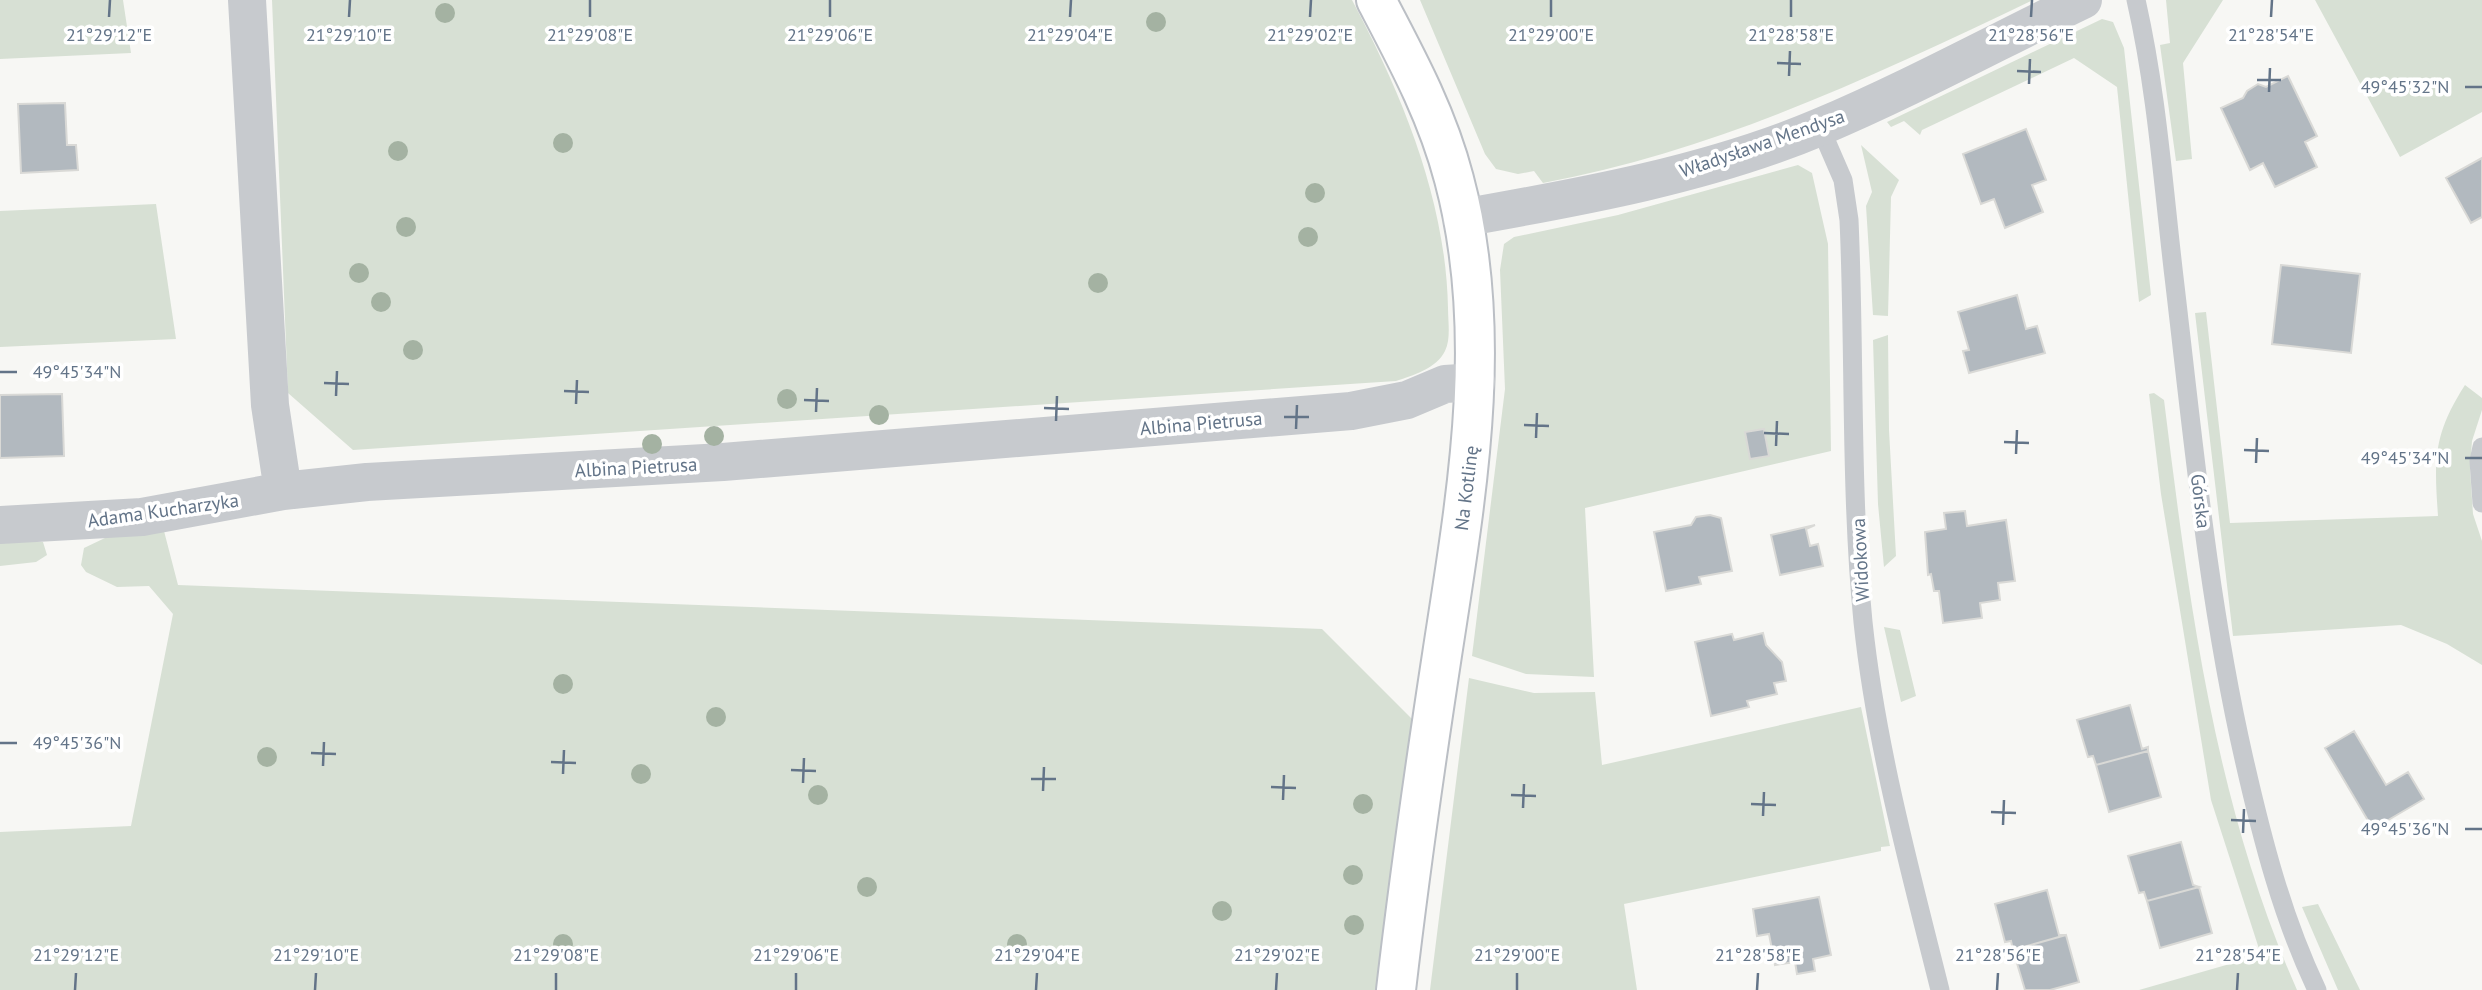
<svg xmlns="http://www.w3.org/2000/svg" width="2482" height="990" viewBox="0 0 2482 990" font-family="'PT Sans',sans-serif">
<rect width="100%" height="100%" fill="#f7f7f4"/>
<path fill="#d7e0d4" d="M0,0H123L131,53L0,59Z
M272,0H1352C1402,94 1446,200 1448,308C1448,321 1451,339 1445,351C1437,368 1412,376 1396,381L353,450L288,393Z
M1420,0H2033C1874,76 1718,150 1543,183L1534,171L1518,174L1496,169L1485,154Z
M2166,0H2223L2183,63L2192,159L2176,161L2160,45L2170,43Z
M2315,0H2482V112L2400,157Z
M2102,19L2113,22L2124,48L2151,295L2139,302L2117,87L2074,58L1922,130L1920,135L1904,121L1891,127L1887,122Z
M1861,145L1899,180L1891,197L1888,316L1873,315L1866,206L1872,192Z
M1798,165L1812,173L1828,244L1831,451L1585,508L1594,677L1526,674L1472,656L1505,389L1500,270L1504,244L1514,237L1618,215Z
M156,204L176,339L0,347V211Z
M2206,312L2230,523L2438,516C2434,459 2433,435 2465,385L2482,398V410L2472,441L2470,469L2473,514L2482,541V665L2447,644L2401,625L2233,636L2195,313Z
M1888,335L1889,430L1896,556L1884,567L1878,504L1873,340Z
M2154,393L2164,400C2189,601 2214,803 2297,990H2139L2261,955L2211,800L2161,494L2149,394Z
M164,531L178,585L1322,629L1414,721L1380,990H0V832L131,826L173,614L149,586L117,587L86,572L81,565L84,548L107,537Z
M0,538L43,542L47,555L36,562L0,566Z
M1884,627L1900,630L1916,696L1901,702Z
M1469,678L1534,693L1595,692L1602,765L1861,707L1890,846L1881,847V851L1624,904L1637,990H1430Z
M2318,904L2360,990H2338L2302,907Z"/>
<path fill="#b2b9bf" stroke="#d9d9d6" stroke-width="2" d="M2288,76L2317,136L2305,142L2317,167L2275,187L2263,163L2250,170L2221,108L2243,98L2247,91L2258,84L2266,87Z
M65,103L67,145H76L78,170L21,173L18,104Z
M2026,129L2046,180L2032,185L2043,212L2005,228L1994,199L1981,204L1963,154Z
M2482,158V217L2471,223L2446,178Z
M2281,265L2360,274L2351,353L2272,344Z
M2017,295L2026,329L2037,326L2045,353L1969,373L1963,351L1969,350L1958,312Z
M62,394L64,456L0,458V395Z
M1764,429L1769,456L1750,459L1745,432Z
M1965,511L1967,526L2006,520L2015,581L1998,583L2000,600L1980,603L1982,618L1943,623L1939,591H1934L1931,574L1928,575L1925,532L1946,529L1944,513Z
M1710,515L1721,518L1732,571L1699,577L1701,584L1666,591L1654,532L1691,525L1696,517Z
M1815,525L1806,529L1810,546L1818,544L1823,566L1780,575L1771,535Z
M1763,633L1766,645L1782,662L1786,681L1774,683L1777,694L1747,701L1749,707L1711,716L1695,642L1732,634L1734,640Z
M2130,705L2142,749L2148,747V751L2096,765L2093,756L2088,757L2077,720Z
M2354,731L2386,785L2408,772L2424,799L2373,829L2325,748Z
M2148,751L2161,797L2109,812L2096,765Z
M2181,842L2193,885L2199,887L2147,901L2144,892L2139,893L2128,856Z
M2199,887L2212,933L2160,948L2147,901Z
M2047,890L2059,935H2066L2013,950L2011,941L2005,942L1995,904Z
M1819,897L1831,955L1813,959L1815,971L1797,974L1795,962L1775,965L1769,934L1757,936L1753,909Z
M2066,935L2079,982L2050,990H2025L2013,950Z"/>
<g fill="none" stroke-linecap="round" stroke-linejoin="round">
<defs>
<path id="secondary" d="M1376,0C1407,59 1437,114 1454,179C1496,336 1466,498 1442,655C1425,766 1409,878 1396,990"/>
</defs>
<use href="#secondary" stroke="#bbbfc5" stroke-width="42"/>
<path stroke="#c7cace" stroke-width="19" d="M2136,0C2157,92 2163,184 2174,277C2193,438 2208,601 2244,759C2262,838 2282,917 2317,990
M1820,127L1843,180L1849,220C1855,354 1850,489 1863,622C1876,746 1910,870 1940,990
M2482,447L2479,461L2482,503"/>
<path stroke="#c7cace" stroke-width="38" d="M247,0L270,405L283,491
M1462,218C1581,197 1709,174 1820,127C1910,89 1996,42 2083,0
M0,525L142,517L283,491L367,482L723,462L1351,411L1407,400L1445,384L1476,382"/>
<use href="#secondary" stroke="#fff" stroke-width="38"/>
</g>
<g fill="#a4b2a2">
<circle cx="445" cy="13" r="10"/>
<circle cx="1156" cy="22" r="10"/>
<circle cx="563" cy="143" r="10"/>
<circle cx="398" cy="151" r="10"/>
<circle cx="1315" cy="193" r="10"/>
<circle cx="406" cy="227" r="10"/>
<circle cx="1308" cy="237" r="10"/>
<circle cx="359" cy="273" r="10"/>
<circle cx="1098" cy="283" r="10"/>
<circle cx="381" cy="302" r="10"/>
<circle cx="413" cy="350" r="10"/>
<circle cx="787" cy="399" r="10"/>
<circle cx="879" cy="415" r="10"/>
<circle cx="714" cy="436" r="10"/>
<circle cx="652" cy="444" r="10"/>
<circle cx="563" cy="684" r="10"/>
<circle cx="716" cy="717" r="10"/>
<circle cx="267" cy="757" r="10"/>
<circle cx="641" cy="774" r="10"/>
<circle cx="818" cy="795" r="10"/>
<circle cx="1363" cy="804" r="10"/>
<circle cx="1353" cy="875" r="10"/>
<circle cx="867" cy="887" r="10"/>
<circle cx="1222" cy="911" r="10"/>
<circle cx="1354" cy="925" r="10"/>
<circle cx="563" cy="944" r="10"/>
<circle cx="1017" cy="944" r="10"/>
</g>
<path fill="none" stroke="#637488" stroke-width="2.5" d="M109,17L110,0M349,17L350,0M590,17V0M830,17V0M1070,17L1071,0M1310,17L1311,0M1551,17V0M1791,17V0M2031,17L2032,0M2271,17L2272,0M1777,63L1801,64M2017,71L2041,72M1789,76L1790,51M2257,80H2281M2029,84L2030,59M2465,87H2482M2269,92L2270,68M0,372H17M324,383L349,384M564,391L589,392M336,396L337,371M804,400L829,401M576,404L577,380M1044,408L1069,409M816,412L817,388M1284,417H1309M1056,421L1057,396M1524,425L1549,426M1296,429L1297,405M1764,433L1789,434M1536,438L1537,413M2004,442L2029,443M1776,446L1777,421M2244,450L2269,451M2016,454L2017,430M2465,458H2482M2256,463L2257,438M0,743H17M311,753L336,754M551,762L576,763M323,766L324,742M791,770L816,771M563,774L564,750M1031,779H1056M803,783L804,758M1271,787L1296,788M1043,791L1044,767M1511,795L1536,796M1283,800L1284,775M1751,804L1776,805M1523,808L1524,784M1991,812L2016,813M1763,816L1764,792M2231,820L2256,821M2003,825L2004,800M2465,829H2482M2243,833L2244,809M75,990L76,973M315,990L316,973M556,990V973M796,990V973M1036,990L1037,973M1276,990L1277,973M1517,990V973M1757,990L1758,973M1997,990L1998,973M2237,990L2238,973"/>
<g text-anchor="middle" dominant-baseline="central" stroke-width="7" stroke-linejoin="round" paint-order="stroke">
<g font-size="19" fill="#637488" stroke="#fff">
<text transform="translate(1762 143) rotate(-19)">Władysława Mendysa</text>
<text transform="translate(1201 423) rotate(-5)">Albina Pietrusa</text>
<text transform="translate(636 467) rotate(-3)">Albina Pietrusa</text>
<text transform="translate(1466 488) rotate(-83)">Na Kotlinę</text>
<text transform="translate(2201 501) rotate(83)">Górska</text>
<text transform="translate(163 510) rotate(-8)">Adama Kucharzyka</text>
<text transform="translate(1860 560) rotate(-93)">Widokowa</text>
</g>
</g>
<g font-size="18" text-anchor="middle" fill="#637488" stroke="#fff" stroke-width="7" stroke-linejoin="round" paint-order="stroke">
<text x="109" y="41">21°29'12"E</text>
<text x="349" y="41">21°29'10"E</text>
<text x="590" y="41">21°29'08"E</text>
<text x="830" y="41">21°29'06"E</text>
<text x="1070" y="41">21°29'04"E</text>
<text x="1310" y="41">21°29'02"E</text>
<text x="1551" y="41">21°29'00"E</text>
<text x="1791" y="41">21°28'58"E</text>
<text x="2031" y="41">21°28'56"E</text>
<text x="2271" y="41">21°28'54"E</text>
<text x="2405" y="93">49°45'32"N</text>
<text x="77" y="378">49°45'34"N</text>
<text x="2405" y="464">49°45'34"N</text>
<text x="77" y="749">49°45'36"N</text>
<text x="2405" y="835">49°45'36"N</text>
<text x="76" y="961">21°29'12"E</text>
<text x="316" y="961">21°29'10"E</text>
<text x="556" y="961">21°29'08"E</text>
<text x="796" y="961">21°29'06"E</text>
<text x="1037" y="961">21°29'04"E</text>
<text x="1277" y="961">21°29'02"E</text>
<text x="1517" y="961">21°29'00"E</text>
<text x="1758" y="961">21°28'58"E</text>
<text x="1998" y="961">21°28'56"E</text>
<text x="2238" y="961">21°28'54"E</text>
</g>
</svg>
